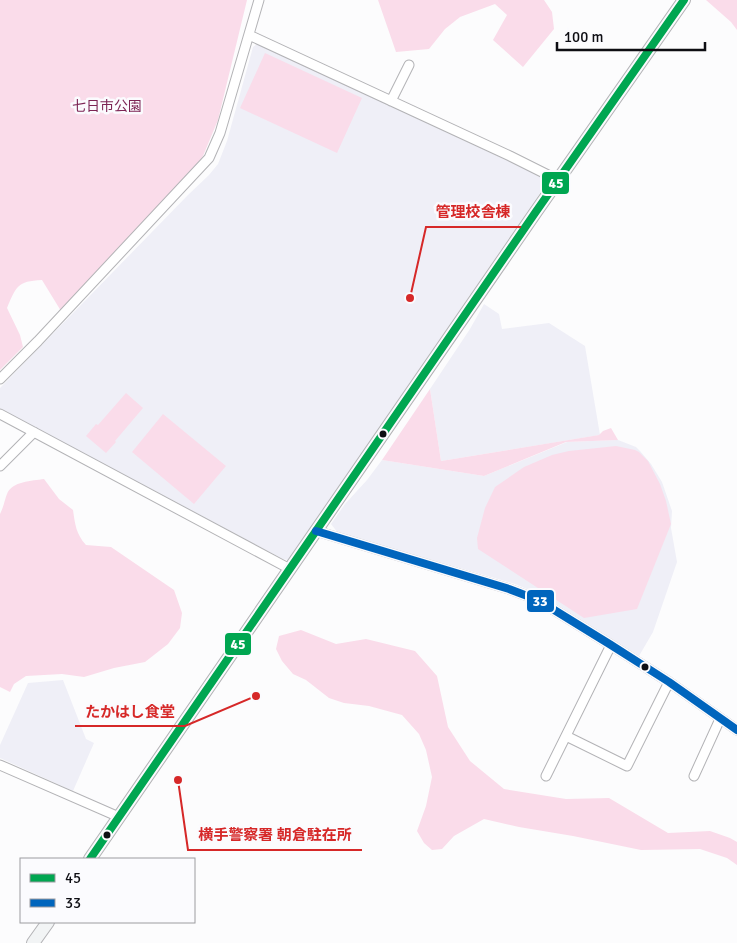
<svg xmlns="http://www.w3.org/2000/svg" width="737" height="943" viewBox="0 0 737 943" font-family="Signika,'Noto Sans JP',sans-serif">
<rect width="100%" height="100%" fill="#fcfcfd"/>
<path fill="#efeff7" d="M257,44L549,180L288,560L283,559L0,409V388L188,195L209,175L218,164L227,141L253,47Z
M484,304L499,314L502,329L549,323L585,346L600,435L441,461L430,389L470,329Z
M618,440L636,447L640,451L651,464L662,482L672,511L671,528L677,562L653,632L639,656L543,596L515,584L338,533L331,524L345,504L367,480L382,460L484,476L567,442Z
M63,680L86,739L94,743L73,791L0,758V745L28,683Z"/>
<path fill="#fadcea" d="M0,0H247L218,120L203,156L188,176L61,311L42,280C17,281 16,287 7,308L20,335L23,347L0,370Z
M378,0H544L552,12L554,29L523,67L493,40L507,15L495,4L460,17L445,29L429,49L396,52Z
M706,0H737V30L731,22Z
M265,53L362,98L337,153L240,108Z
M430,389L441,461L599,435L603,431L611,428L618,440L566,442L484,476L382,460Z
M126,393L143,408L115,441L116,442L106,453L86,436L96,424L98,425Z
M163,414L226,466L194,504L132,452Z
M616,446L635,450L639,452L648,461L660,484L666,501L671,524L637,609L584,618L478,549L477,538L485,508L495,487L524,467L552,455L569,451Z
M44,479L59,499L73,510C75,524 76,534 86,545L111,547L174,590L182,613L180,628L168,644L145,662L114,668L84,677L62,674L26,676L14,684L10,692L0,687V514C4,506 4,502 7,494C12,481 32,481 44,479Z
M301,630L336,644L366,639L415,651L437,676L448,727L470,761L504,789L566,799L609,798L668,833L710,831L730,838L737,842V865L727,858L700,849L641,850L573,836L519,827L484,819L454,836L442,849L432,850L424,843L417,831L426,806L432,777L426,750L419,734L402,715L369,706L344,703L329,698L306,680L293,674L282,661L276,649L279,636Z"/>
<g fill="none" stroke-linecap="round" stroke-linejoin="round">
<defs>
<path id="minor" d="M249,35L510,156L558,180
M391,101L409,65
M0,379L38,341L209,158L220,133L259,0
M0,414L290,569
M0,466L34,432
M316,531L509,589L538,600L611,645L669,682L737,730
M566,736L627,766L669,682
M0,765L119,817
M546,776L611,645
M694,776L720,719"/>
<path id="secondary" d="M90,859L535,213L684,0
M33,943L48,922"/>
</defs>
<use href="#minor" stroke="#b3b3b6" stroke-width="11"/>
<use href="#secondary" stroke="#b3b3b6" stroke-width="14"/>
<use href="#minor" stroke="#fff" stroke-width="9"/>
<use href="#secondary" stroke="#f2f4f5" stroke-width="12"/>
<defs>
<path id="bus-1" d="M90,859L535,213L684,0"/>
<path id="bus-2" d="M316,531L509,589L538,600L611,645L669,682L737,730"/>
</defs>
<use href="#bus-1" stroke="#fbfbfe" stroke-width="11"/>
<use href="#bus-2" stroke="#fbfbfe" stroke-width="11"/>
<use href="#bus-1" stroke="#00a651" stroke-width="8"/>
<use href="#bus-2" stroke="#0065bd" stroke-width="8"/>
</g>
<g fill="#0e0e13" stroke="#fbfbfe" stroke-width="2">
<circle cx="383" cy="434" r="4.5"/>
<circle cx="645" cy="667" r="4.5"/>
<circle cx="107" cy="835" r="4.5"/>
</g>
<g text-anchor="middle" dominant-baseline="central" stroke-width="5" stroke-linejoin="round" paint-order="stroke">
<g font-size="14" fill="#7d2555" stroke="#fbfbfe">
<text x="107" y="106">七日市公園</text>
</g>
</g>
<path fill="none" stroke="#d62828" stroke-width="2" d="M410 298L426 227H521M256 696L185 726H75M178 780L188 850H362"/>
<g fill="#d62828" stroke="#fbfbfe" stroke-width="2">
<circle cx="410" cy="298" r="5"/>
<circle cx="256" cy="696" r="5"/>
<circle cx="178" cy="780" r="5"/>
</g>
<g font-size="15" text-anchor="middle" font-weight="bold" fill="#d62828" stroke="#fbfbfe" stroke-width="5" stroke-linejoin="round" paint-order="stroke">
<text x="473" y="217">管理校舎棟</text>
<text x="130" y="717">たかはし食堂</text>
<text x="275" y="840">横手警察署 朝倉駐在所</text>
</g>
<g stroke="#fbfbfe" stroke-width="2">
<rect x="541" y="171" width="29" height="24" rx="5" fill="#00a651"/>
<rect x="526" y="589" width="29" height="24" rx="5" fill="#0065bd"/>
<rect x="224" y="632" width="28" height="24" rx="5" fill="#00a651"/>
</g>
<g font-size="14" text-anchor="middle" font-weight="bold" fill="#fff">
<text x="556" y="188">45</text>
<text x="540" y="606">33</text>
<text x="238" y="649">45</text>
</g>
<rect x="20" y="858" width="175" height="65" fill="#fbfbfe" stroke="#9c9ca0"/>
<rect x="30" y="874" width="25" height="8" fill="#00a651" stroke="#9c9ca0"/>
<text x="65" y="883" font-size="15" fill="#0e0e13">45</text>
<rect x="30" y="899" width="25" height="8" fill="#0065bd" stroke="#9c9ca0"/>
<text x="65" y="908" font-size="15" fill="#0e0e13">33</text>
<path d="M557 42v8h148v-8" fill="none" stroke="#0e0e13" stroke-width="2.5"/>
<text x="564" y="42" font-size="15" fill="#0e0e13" stroke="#fbfbfe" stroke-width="4" paint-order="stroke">100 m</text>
</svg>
